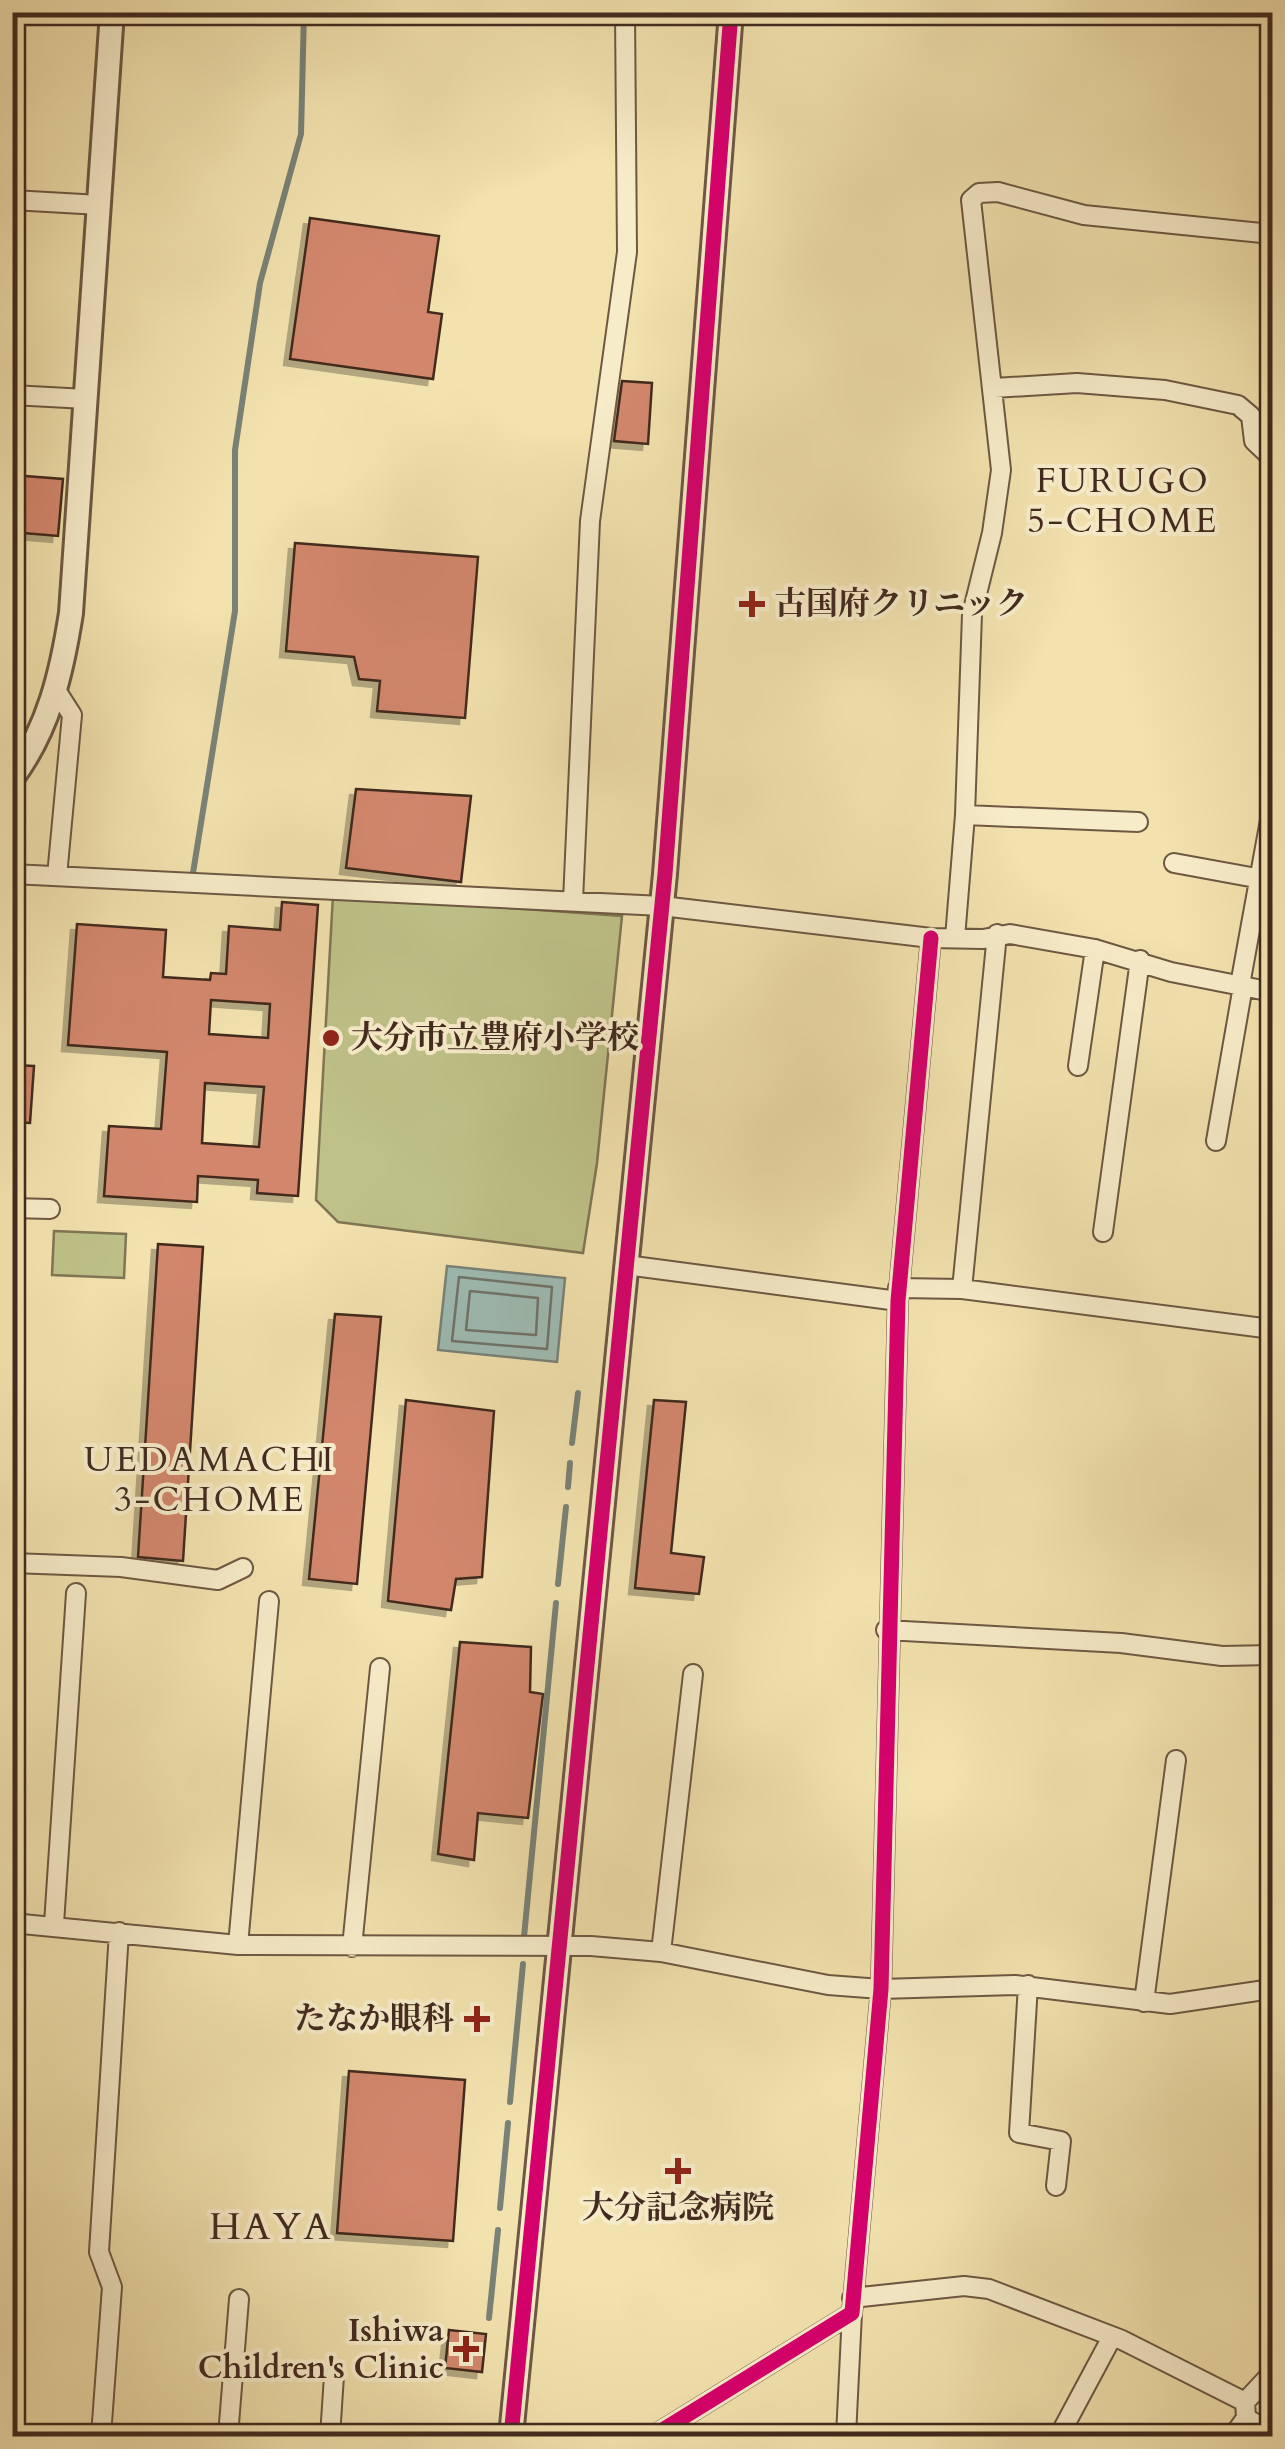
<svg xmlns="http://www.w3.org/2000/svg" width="1285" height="2449" viewBox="0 0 1285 2449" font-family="Cardo,'Noto Serif JP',serif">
<defs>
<filter id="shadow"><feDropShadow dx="-6" dy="6" stdDeviation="0" flood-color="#0004"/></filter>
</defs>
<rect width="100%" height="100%" fill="#f2e2ae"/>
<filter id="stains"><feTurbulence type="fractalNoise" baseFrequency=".002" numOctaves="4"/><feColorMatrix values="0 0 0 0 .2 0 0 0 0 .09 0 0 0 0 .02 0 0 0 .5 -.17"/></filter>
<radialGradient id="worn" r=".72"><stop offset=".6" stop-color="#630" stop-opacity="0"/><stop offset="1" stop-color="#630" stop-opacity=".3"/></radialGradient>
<path fill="#bec288" stroke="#807654" stroke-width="2.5" d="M333,895L622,916L597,1163L583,1253L338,1222L316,1200Z
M54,1231L126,1234L124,1278L52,1275Z"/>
<path fill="#9ebcb4" stroke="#798278" stroke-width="2.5" d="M447,1266L565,1278L557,1362L438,1350Z"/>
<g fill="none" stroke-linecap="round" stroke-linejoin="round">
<path stroke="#70736a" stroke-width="2.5" d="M459,1277L552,1287L547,1349L452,1341Z
M470,1291L538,1298L536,1335L466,1330Z"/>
<path stroke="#798278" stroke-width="6" d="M193,873L235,611V450L260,283L301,134L304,12
M572,1443L578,1393
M568,1487L570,1463
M558,1584L566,1507
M524,1937L556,1603
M510,2102L523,1964
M500,2208L508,2123
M489,2318L498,2230"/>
</g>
<path fill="#d2876d" stroke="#422a1f" stroke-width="2.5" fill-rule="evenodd" filter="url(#shadow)" d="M310,218L439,236L428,312L442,314L433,379L290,359Z
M622,381L652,383L648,444L614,441Z
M12,475L63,479L58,536L12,532Z
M295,543L478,557L465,718L377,711L380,681L359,679L354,657L286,651Z
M356,789L471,796L461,882L346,868Z
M282,902L318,905L298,1196L257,1193L258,1180L198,1176L197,1202L104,1196L109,1126L161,1129L167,1052L68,1045L77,924L166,930L163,977L210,980L211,973L226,974L229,926L280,930ZM211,1000L270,1004L268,1038L209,1034ZM205,1083L264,1087L259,1147L202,1143Z
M12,1065L34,1066L30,1123L12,1122Z
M158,1244L203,1247L183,1561L138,1557Z
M335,1314L381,1317L357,1584L309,1579Z
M406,1400L494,1411L482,1577L456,1579L451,1610L388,1601Z
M654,1400L686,1402L671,1553L704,1557L699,1594L635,1588Z
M460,1642L531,1647L530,1692L543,1694L528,1818L478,1813L474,1860L438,1854Z
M349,2071L465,2080L453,2241L337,2233Z
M449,2330L486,2334L482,2372L445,2368Z"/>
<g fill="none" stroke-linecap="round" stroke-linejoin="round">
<defs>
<path id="minor" d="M12,200L100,205
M994,388L1077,383L1165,390L1238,405L1251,416L1254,441L1272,458
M12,395L86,399
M56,690L72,715L57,876
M965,815L1138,822
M1174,863L1272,881
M12,874L662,906L931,938L983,939L1010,934L1095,949L1171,972L1272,992
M573,901L590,521L627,252L625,12
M955,938L965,815L972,614L992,533L1001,470L971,200L979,193L998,192L1084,215L1272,234
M1240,985L1272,809
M1078,1066L1095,949
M1216,1141L1243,986
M12,1208L50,1209
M1103,1232L1140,960
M626,1265L898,1301
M898,1288L962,1289L1272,1329
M962,1289L997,934
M12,1563L121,1567L218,1580L243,1568
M886,1630L1121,1643L1222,1656L1272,1655
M12,1923L238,1945L591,1946L661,1952L828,1985L881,1989L1015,1985L1170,2004L1272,1989
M54,1924L76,1593
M238,1945L269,1601
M352,1947L380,1668
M661,1952L693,1674
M1028,1985L1019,2133L1061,2141L1056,2186
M1144,2002L1176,1760
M852,2298L964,2286L989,2289L1122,2340L1245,2402
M1272,2373L1245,2402L1246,2418L1272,2433
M101,2436L112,2287L99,2252L119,1932
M228,2436L239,2299
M330,2436L334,2376
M653,2436L852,2313L881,1989L898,1301L931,938
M846,2436L852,2313
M1059,2436L1112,2337
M1233,2436L1246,2418"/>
<path id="tertiary" d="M12,778C49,729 62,671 71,613L112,12
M511,2436L665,874L731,12"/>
</defs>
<use href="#minor" stroke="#6e5843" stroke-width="22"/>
<use href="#tertiary" stroke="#6e5843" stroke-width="28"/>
<use href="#minor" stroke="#f7ecca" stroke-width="18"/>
<use href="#tertiary" stroke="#f7ecca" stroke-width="22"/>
<defs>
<path id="cycleway" d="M511,2436L665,874L731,12
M653,2436L852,2313L881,1989L898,1301L931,938"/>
</defs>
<use href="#cycleway" stroke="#f7ecca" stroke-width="21"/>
<use href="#cycleway" stroke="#d6006c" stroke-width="15"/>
</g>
<g fill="#8f2418" stroke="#f7ecca" stroke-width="4">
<path d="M747 589h10v10h10v10h-10v10h-10v-10h-10v-10h10z"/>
<circle cx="331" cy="1038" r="10"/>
<path d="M472 2004h10v10h10v10h-10v10h-10v-10h-10v-10h10z"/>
<path d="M673 2156h10v10h10v10h-10v10h-10v-10h-10v-10h10z"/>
<path d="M461 2334h10v10h10v10h-10v10h-10v-10h-10v-10h10z"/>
</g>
<g text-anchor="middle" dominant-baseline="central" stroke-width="8" stroke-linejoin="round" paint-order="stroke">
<g font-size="32" font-weight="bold" fill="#422a1f" stroke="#f7ecca" text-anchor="start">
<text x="774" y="604">古国府クリニック</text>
<text x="351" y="1038">大分市立豊府小学校</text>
<text x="454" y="2019" text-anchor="end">たなか眼科</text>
<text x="678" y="2208" text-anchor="middle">大分記念病院</text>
<text x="444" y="2331" text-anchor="end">Ishiwa<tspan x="444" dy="37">Children's Clinic</tspan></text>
</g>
<g font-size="35" letter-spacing="2.5" fill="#422a1f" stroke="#f7ecca">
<text x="1123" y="481">FURUGO<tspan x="1123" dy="40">5-CHOME</tspan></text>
<text x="210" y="1460">UEDAMACHI<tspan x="210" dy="40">3-CHOME</tspan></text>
</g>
<g font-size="38" letter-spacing="2.5" fill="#422a1f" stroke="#f7ecca">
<text x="271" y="2227">HAYA</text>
</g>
</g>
<rect width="1285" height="2449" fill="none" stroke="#f2e2ae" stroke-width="50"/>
<rect x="15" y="15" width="1255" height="2419" fill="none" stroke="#422a1f" stroke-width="5"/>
<rect x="25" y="25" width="1235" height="2399" fill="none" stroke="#422a1f" stroke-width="2.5"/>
<rect width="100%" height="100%" filter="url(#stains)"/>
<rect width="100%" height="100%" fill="url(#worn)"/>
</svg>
